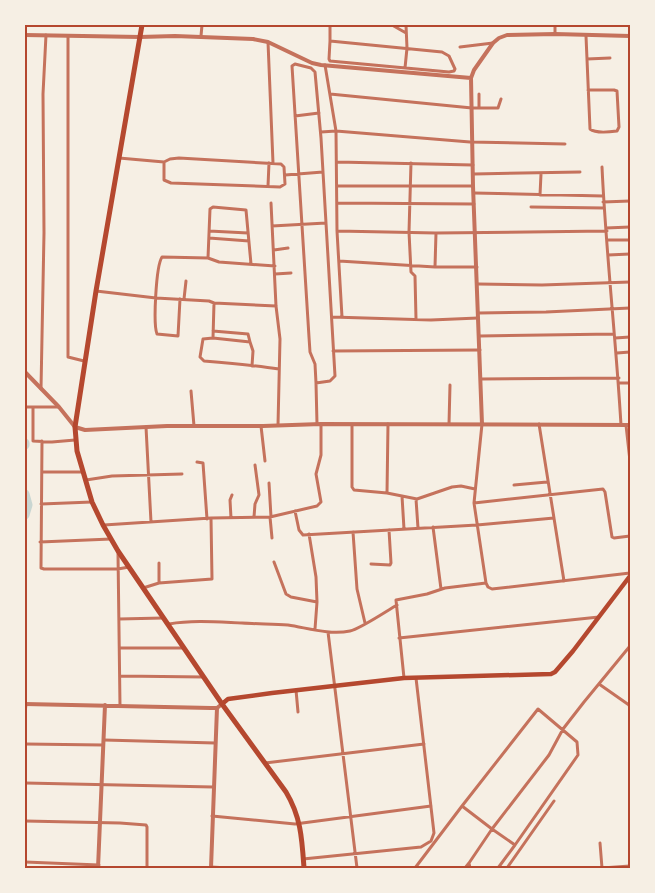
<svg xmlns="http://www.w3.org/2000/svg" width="655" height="893" viewBox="0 0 655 893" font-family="'Noto Serif',serif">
<rect width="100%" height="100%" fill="#f6efe4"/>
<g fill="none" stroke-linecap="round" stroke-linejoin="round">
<path stroke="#c9d6d2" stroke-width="9" d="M25,443V445
M25,494L28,505L25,515"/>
<path stroke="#c5725c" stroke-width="3" d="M392,25L406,33
M555,34V25
M68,36V357L84,361
M201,36L202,25
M586,36L590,129C596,134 610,132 617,131L619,127L617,91L614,90H588
M330,41L442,52L449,56L455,69L454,71L449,72L330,61L329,59Z
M330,41V25
M268,42L273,163
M460,47L493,43
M587,59L610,58
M325,65L336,131L337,231L342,317
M405,68L407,48L406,25
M330,94L472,108H498L501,99
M479,108V94
M295,116L319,113
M321,132L336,131L470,142L565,144
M119,158L164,162V180L171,183L280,187L285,184L284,167L281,164L179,158L170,159L164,162
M337,162L473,165
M411,163L409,232L411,272L415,276L416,319
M602,167C606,254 616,339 621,425
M474,174L580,172
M285,175L323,172
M268,186L269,163
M337,186H473
M474,193L603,196
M540,195L541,174
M603,202L630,201
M271,203L276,306L280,339L278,425
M337,203L474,204
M531,207L604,208
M272,226L326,223
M606,228L630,227
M209,231L248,233
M337,231L436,233L607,231
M209,238L249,241
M607,240H630
M274,250L288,248
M608,255L630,254
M208,258L210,209L213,207L246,210L251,264
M339,261L435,267H477
M435,267L436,233
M275,274L291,273
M478,284L542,285L630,282
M96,291L156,298L209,301L214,303L213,338
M180,299L178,336L157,334C153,324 156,266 162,257L208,258L219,262L275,266
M184,299L186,281
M214,303L276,306
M479,313L546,312L630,308
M332,317L431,320L478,318
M213,331L248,334L250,342
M480,336L614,334
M615,338L630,337
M333,351L480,350
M617,353L630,352
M252,366L253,351L250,342L213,338L203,339L200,357L204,361C229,363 254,365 279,369
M481,379L619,378
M316,383L315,364L310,352L309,337L292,66L295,64L311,68L315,72L321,138L335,376L330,381L316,383L317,424
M619,383H630
M41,389L44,233L43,94L46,35
M191,391L194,426
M25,407H59
M33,408V441L52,442L75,440
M449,424L450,385
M482,424L474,503L486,583L488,587L492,589L630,573
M539,424L564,581
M352,425V487L354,490L387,493L417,499L452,487L461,486L475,489
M626,425L630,461
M261,426L265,461
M146,427L151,522
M42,441L41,568L44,569H118L129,567
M197,462L203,463L207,519
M42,472H83
M86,480L112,476L182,474
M269,483L271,517
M514,485L547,482
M387,493L388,424
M402,496L404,529
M416,499L418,528
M474,503L603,489L605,492L612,537L614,538L630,536
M41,504L92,502
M295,511L299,530L303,535L477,525L554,518
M254,517L255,504L259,495L255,465
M270,517L272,538
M231,518L230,500L232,495
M104,525L211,518L270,517L317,506L321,502L316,474L321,455V424
M433,527L441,589
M353,532L357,589L365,623
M309,534L316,577L317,602L315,629
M40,542L111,539
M118,554L120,706
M274,562L286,594L291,597L317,602
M159,563V583
M371,564L390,565L391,563L389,530
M143,588L159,583L212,579L211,518
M119,619L163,618
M169,624C193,620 217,622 242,623C257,624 273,624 288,625C308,628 329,635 350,631C360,629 385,612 397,605
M328,632L357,868
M399,638L599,617
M120,648H184
M120,676L204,677
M404,678L396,600L427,594L445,588L486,583
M599,684L629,705L630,708
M296,690L298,712
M25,713L26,704
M104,740L215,743
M25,744L103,745
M265,763L424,744
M25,783L213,787
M462,806L538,709L577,742L578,755L515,845
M212,816L295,824L431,806
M25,821L120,823L146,825L147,827V868
M600,843L602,868
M303,859L421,847L431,841L434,833L416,678
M25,862L99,865
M211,867L228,868
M415,868L462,806L492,829L469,863
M465,868L469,863L470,868
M498,868L515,845L492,829L549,755L563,729L584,702L630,646
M507,868L554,801
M602,868L630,866"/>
<path stroke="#c5725c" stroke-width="4" d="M25,35L140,37L175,36L253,39L268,42L312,63L321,65L471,78
M25,372L59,407L75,427L85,430L167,426H263L321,424L630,425
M482,424L473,186L471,78L474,70L493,43L499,38L507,35L555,34L630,36
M25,704L211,708H217L222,704
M98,868L105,705
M211,868L217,708"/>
<path stroke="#b5482f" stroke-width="4.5" d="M222,704L228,699L272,693L404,678L551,674L555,672L573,651L630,576"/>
<path stroke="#b5482f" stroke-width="5" d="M142,25L96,291L75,427L77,451L92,502L103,525L118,551L222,704L286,792C301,817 302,839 304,868"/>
</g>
<rect width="655" height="893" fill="none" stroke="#f6efe4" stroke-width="52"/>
<rect x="26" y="26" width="603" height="841" fill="none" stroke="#b5482f" stroke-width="2"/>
</svg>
